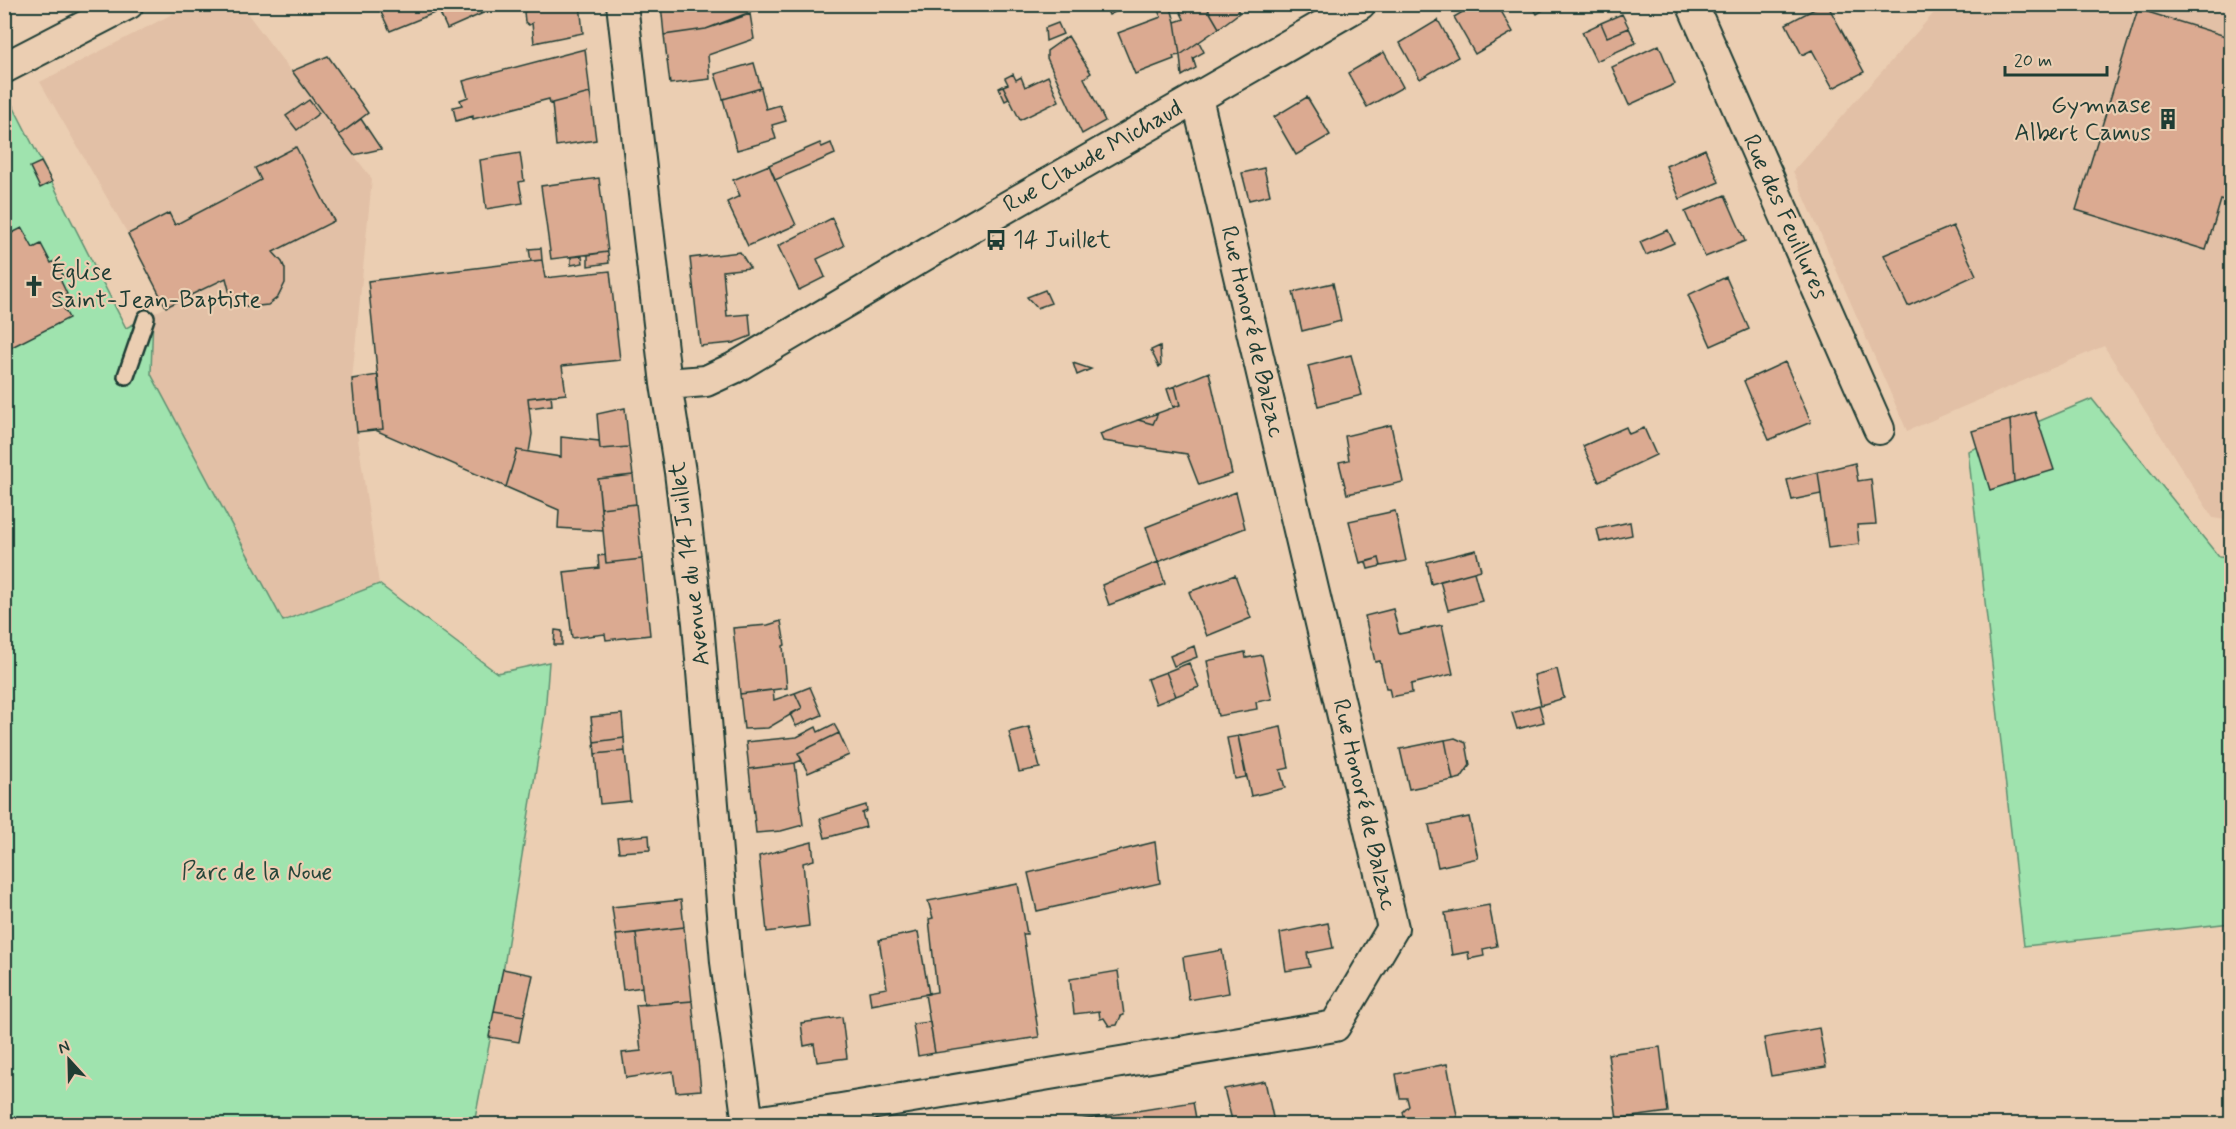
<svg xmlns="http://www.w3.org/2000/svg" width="2236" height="1129" viewBox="0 0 2236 1129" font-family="Mynerve,sans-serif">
<rect width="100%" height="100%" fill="#ebceb2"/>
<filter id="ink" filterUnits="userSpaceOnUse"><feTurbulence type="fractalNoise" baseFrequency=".0167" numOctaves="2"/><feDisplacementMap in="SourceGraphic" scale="12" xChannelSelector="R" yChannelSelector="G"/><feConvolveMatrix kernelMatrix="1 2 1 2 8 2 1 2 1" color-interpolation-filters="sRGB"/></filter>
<g filter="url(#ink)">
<path fill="#e2c0a6" d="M190,5H241L372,179L352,379L357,432L379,584L283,621L151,374L153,314L166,307L128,234L40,82Z
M1941,5H2231V521L2213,518L2104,346L1907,431L1793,171Z"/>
<path fill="#9fe3ae" stroke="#5f9071" stroke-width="1.5" d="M9,98L126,328L153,314L151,374L283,621L379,584L497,673L549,662L545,714L504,966L474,1124H5L4,100Z
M2092,399L2219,557L2231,558V923L2024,946L1968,451Z"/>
<path fill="#dbaa91" stroke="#1f3d34" stroke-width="1.5" d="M377,4H436L439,11L390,31Z
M436,4H455L439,11Z
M455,4H477L481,14L447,29L439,11Z
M477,4H497L498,7L481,14Z
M530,4H580L583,33L534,43L532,23L529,25L525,22L524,12L531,8Z
M661,4H703V7L709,4H771L706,29L664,35Z
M1104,4H1131L1109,15Z
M1155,4H1170L1175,22L1180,55L1173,56L1174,59L1135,74L1118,33L1161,17Z
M1205,4L1219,28L1180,55L1175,22L1184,19L1177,5Z
M1205,4H1235L1239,13L1219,28Z
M1476,4H1497L1513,32L1475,54L1454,17Z
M1531,4H1553L1537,14Z
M1824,4H1827L1864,72L1833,88L1812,50L1802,55L1786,24Z
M2138,9L2232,38V203L2221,200L2206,250L2076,210Z
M750,14L754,39L708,55L710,79L670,84L664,35L706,29Z
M1622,14L1629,28L1607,37L1601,23Z
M1438,20L1458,57L1420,79L1400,43Z
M1058,23L1063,34L1046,41L1045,28Z
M1601,23L1607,37L1629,28L1636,43L1596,61L1582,32Z
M1068,36L1091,73L1084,78L1105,121L1082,134L1047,58V51Z
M1199,42L1204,52L1193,58L1196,68L1182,76L1180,55Z
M1659,45L1675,84L1629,105L1612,67Z
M585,49L590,93L552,103L550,104L549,99L473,119V116L456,121L453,107L462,105L460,100L468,97L463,81Z
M1384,52L1403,87L1367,107L1348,73Z
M328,56L368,113L339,135L292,71Z
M754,63L761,88L723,99L715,74Z
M1013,74L1016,80L1021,77L1025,87L1048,76L1059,101L1020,120L1003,86L1008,84L1005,78Z
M1003,86L1009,99L1005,101L999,88Z
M761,88L766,109L780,105L786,121L772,125L776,139L737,150L723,99Z
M590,93L596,140L556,146L552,103Z
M1307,97L1330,135L1296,155L1274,117Z
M309,100L319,113L297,130L286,116Z
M361,119L381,149L354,155L339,135Z
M820,143L822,147L831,143L835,154L775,180L769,165Z
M296,147L334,221L273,252L282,262L285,269V283L278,297L268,305L248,307L238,302L230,294L226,278L166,307L128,234L169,213L175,225L261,180L255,168Z
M1705,149L1719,182L1680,199L1666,166Z
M520,153L524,181L519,182L523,203L486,209L480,160Z
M41,162L52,182L40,188L30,167Z
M769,165L796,225L748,246L727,202L740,196L733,180Z
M1264,168L1270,195L1249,200L1242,173Z
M599,178L608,252L551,259L541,186Z
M1725,195L1745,241L1705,257L1685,212Z
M832,218L844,246L817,259L825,277L799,290L778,246Z
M1953,226L1976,275L1908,306L1884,255Z
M22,228L33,248L41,244L51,263L55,261L64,277L60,279L67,294L58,298L69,318L4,351V237Z
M1668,230L1674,243L1646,255L1640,242Z
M541,248L542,260L531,261L529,249Z
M608,252L609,263L588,266V255Z
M740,252L750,268L723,271L727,316L749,314L751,336L733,343L700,346L690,258Z
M582,256L583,263L571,265V257Z
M542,260L545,278L610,271L620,360L562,366L566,394L528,398L532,434L529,452L517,450L506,487L375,430L383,429L368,281Z
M1726,277L1749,329L1711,346L1688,295Z
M1333,283L1341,321L1302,331L1293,292Z
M1045,290L1051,303L1037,308L1027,297Z
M1160,346L1161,365L1159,367L1151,350Z
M1351,355L1362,395L1318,406L1308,366Z
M1785,362L1811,422L1769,440L1744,381Z
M1073,363L1091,369L1077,375Z
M1209,372L1232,474L1199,485L1187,454L1103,441L1100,434L1138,420L1153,424L1158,413L1180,405L1175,386Z
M378,375L383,429L357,432L352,379Z
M1175,386L1180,405L1173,407L1167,389Z
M551,395L552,405L529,408L528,398Z
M625,408L629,447L600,449L597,414Z
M2035,412L2054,470L2014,482L2010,420Z
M1158,413L1153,424L1138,420Z
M2010,420L2014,482L1990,490L1972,431Z
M1391,425L1403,482L1347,494L1339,462L1349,460L1345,436Z
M1626,427L1629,434L1644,428L1656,455L1599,482L1583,446Z
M561,437L599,441L600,449L629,447L633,475L598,479L603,531L558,528L559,510L506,487L517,450L561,457Z
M1855,463L1858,481L1871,479L1876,524L1857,525L1859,544L1828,548L1818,472Z
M1818,472L1821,494L1792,500L1787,480Z
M633,475L636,504L601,508L598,479Z
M1236,492L1245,528L1158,562L1146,527Z
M636,504L642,559L606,563L601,508Z
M1395,511L1406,561L1381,566L1379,558L1360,563L1349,521Z
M1630,522L1632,535L1600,542L1597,529Z
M1476,550L1481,570L1431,584L1427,562Z
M605,555L606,563L642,559L650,635L606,640L605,634L572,638L564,572L599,568L598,556Z
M1379,558L1381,566L1368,569L1366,562Z
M1158,562L1165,584L1109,605L1102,585Z
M1474,572L1482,601L1448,610L1440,581Z
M1235,575L1251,618L1207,636L1189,592Z
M1393,609L1399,634L1442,625L1453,674L1411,684L1412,693L1391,697L1389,688H1386L1380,661L1375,662L1365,616Z
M781,621L785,645L783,646L787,688L740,694L733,628L768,625Z
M555,630L562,631V645H554Z
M1194,646L1197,657L1174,666L1170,656Z
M1245,652L1246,658L1262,655L1272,699L1256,702L1257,709L1218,716L1207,661Z
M1189,663L1199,687L1176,696L1166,672Z
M1557,669L1564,698L1541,705L1534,675Z
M1166,672L1176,696L1156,704L1147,679Z
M810,687L822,715L796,726L790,714L802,708L795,693Z
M773,690L774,700L795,693L802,708L768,728L744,729L740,694Z
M1539,705L1544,722L1517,729L1512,713Z
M622,714L624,738L594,742L591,717Z
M834,724L839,733L798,753L802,760L795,763L749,769L746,742L797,737L816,727L818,732Z
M1029,727L1040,768L1019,772L1009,732Z
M1281,727L1289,768L1280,770L1285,788L1251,796L1238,736Z
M839,733L849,755L808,773L798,753Z
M1238,736L1246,777L1235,779L1227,738Z
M624,738L625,751L595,754L594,742Z
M1455,738L1466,743L1470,765L1461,778L1453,780L1445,740Z
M1445,740L1453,780L1409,789L1400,749Z
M625,751L630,801L600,804L595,754Z
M795,763L803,825L781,831L756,833L749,769Z
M866,805L867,811L862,813L866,827L825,838L820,819Z
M1469,817L1478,858L1438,867L1429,825Z
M649,835L650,850L619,852L617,838Z
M812,842L814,860L803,863L809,926L767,932L759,856Z
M1155,842L1160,883L1037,911L1028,873Z
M1018,884L1027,934H1023L1039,1037L935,1053L925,994L937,992L929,919L933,918L928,901Z
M681,900L684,927L616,935L612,907Z
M1489,905L1497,946L1483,949L1484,956L1469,959L1468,952L1452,955L1445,913Z
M1328,923L1333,948L1307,953L1310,967L1286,971L1280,933Z
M684,927L692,1001L644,1005L636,933Z
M918,932L929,994L871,1005L869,991L887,988L879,940Z
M636,933L642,987L623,990L616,935Z
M1222,950L1229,993L1189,1000L1183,957Z
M503,969L533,975L524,1016L494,1011Z
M1118,971L1124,1015L1121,1016L1117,1025L1109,1026L1104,1018L1100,1019L1099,1011L1074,1014L1070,979Z
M692,1001L701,1090L676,1092L673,1071L626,1078L622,1053L641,1051L636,1005Z
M494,1011L524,1016L519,1042L489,1037Z
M842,1017L847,1058L817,1062L814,1044L804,1046L801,1023Z
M930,1022L935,1053L918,1056L913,1024Z
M1819,1028L1826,1067L1771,1076L1764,1038Z
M1660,1047L1668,1112L1617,1119L1608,1054Z
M1447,1064L1458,1121L1438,1124H1412L1405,1121L1403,1112L1409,1106L1407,1098H1400L1396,1074Z
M1265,1081L1274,1122L1266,1124H1233L1224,1089Z
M1193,1102L1197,1124H1055Z"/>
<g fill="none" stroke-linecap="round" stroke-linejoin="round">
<defs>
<path id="lane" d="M126,376L146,318"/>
<path id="street" d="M622,4L666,384L680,472L698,623L726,962L748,1124
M1692,4L1879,429
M4,68L128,4
M666,384L706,381L734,368L967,230L1360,4
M748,1123L841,1109L1335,1026L1393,928L1197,98"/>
</defs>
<use href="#lane" stroke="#1f3d34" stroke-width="20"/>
<use href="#street" stroke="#1f3d34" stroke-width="34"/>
<use href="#lane" stroke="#ebceb2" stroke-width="15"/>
<use href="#street" stroke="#ebceb2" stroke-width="30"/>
</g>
</g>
<defs>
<symbol id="building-bare" viewBox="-9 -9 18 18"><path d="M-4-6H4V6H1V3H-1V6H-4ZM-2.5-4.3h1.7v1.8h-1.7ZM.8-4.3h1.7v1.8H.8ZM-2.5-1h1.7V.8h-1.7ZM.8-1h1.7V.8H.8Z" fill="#1f3d34" stroke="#ebceb2" stroke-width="2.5" paint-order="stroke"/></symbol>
<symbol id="bus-bare" viewBox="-9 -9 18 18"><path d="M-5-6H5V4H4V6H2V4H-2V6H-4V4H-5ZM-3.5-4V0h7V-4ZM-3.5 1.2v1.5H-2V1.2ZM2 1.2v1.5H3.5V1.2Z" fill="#1f3d34" stroke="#ebceb2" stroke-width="2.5" paint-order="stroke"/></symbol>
<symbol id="church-bare" viewBox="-9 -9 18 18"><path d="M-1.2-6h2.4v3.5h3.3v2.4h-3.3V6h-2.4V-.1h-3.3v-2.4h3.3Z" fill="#1f3d34" stroke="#ebceb2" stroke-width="2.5" paint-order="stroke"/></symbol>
</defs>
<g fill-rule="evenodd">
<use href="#building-bare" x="2153" y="104" width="30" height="30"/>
<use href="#bus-bare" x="981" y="225" width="30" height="30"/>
<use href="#church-bare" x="19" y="271" width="30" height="30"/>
</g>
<g text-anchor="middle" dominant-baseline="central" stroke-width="4.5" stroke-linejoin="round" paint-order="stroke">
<g font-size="24" fill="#1f3d34" stroke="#ebceb2" text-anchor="start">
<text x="2151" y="105" text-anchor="end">Gymnase<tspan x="2151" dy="28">Albert Camus</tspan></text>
<text x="1013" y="240">14 Juillet</text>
<text x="51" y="272">Église<tspan x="51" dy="28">Saint-Jean-Baptiste</tspan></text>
</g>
<g font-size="24" fill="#1f3d34" stroke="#ebceb2">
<text transform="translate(1093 157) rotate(-30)">Rue Claude Michaud</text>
<text transform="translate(1785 217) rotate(66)">Rue des Feuillures</text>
<text transform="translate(1252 332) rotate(77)">Rue Honoré de Balzac</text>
<text transform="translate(690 564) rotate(-97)">Avenue du 14 Juillet</text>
<text transform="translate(1364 805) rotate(77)">Rue Honoré de Balzac</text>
</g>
<g font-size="24" fill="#25453a" stroke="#ebceb2">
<text x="257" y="872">Parc de la Noue</text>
</g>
</g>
<rect width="2236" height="1129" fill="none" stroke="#ebceb2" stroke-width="24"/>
<rect x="12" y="12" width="2212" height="1105" fill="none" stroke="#1f3d34" stroke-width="2" filter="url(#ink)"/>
<g transform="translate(69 1060) rotate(338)" stroke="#ebceb2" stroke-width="4.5" paint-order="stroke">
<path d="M0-4.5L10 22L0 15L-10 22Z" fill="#1f3d34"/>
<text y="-9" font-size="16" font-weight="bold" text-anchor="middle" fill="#1f3d34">N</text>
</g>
<path d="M2005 66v9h102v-9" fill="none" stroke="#1f3d34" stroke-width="3"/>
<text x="2014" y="66" font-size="18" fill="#1f3d34" stroke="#ebceb2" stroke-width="4.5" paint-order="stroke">20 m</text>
</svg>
